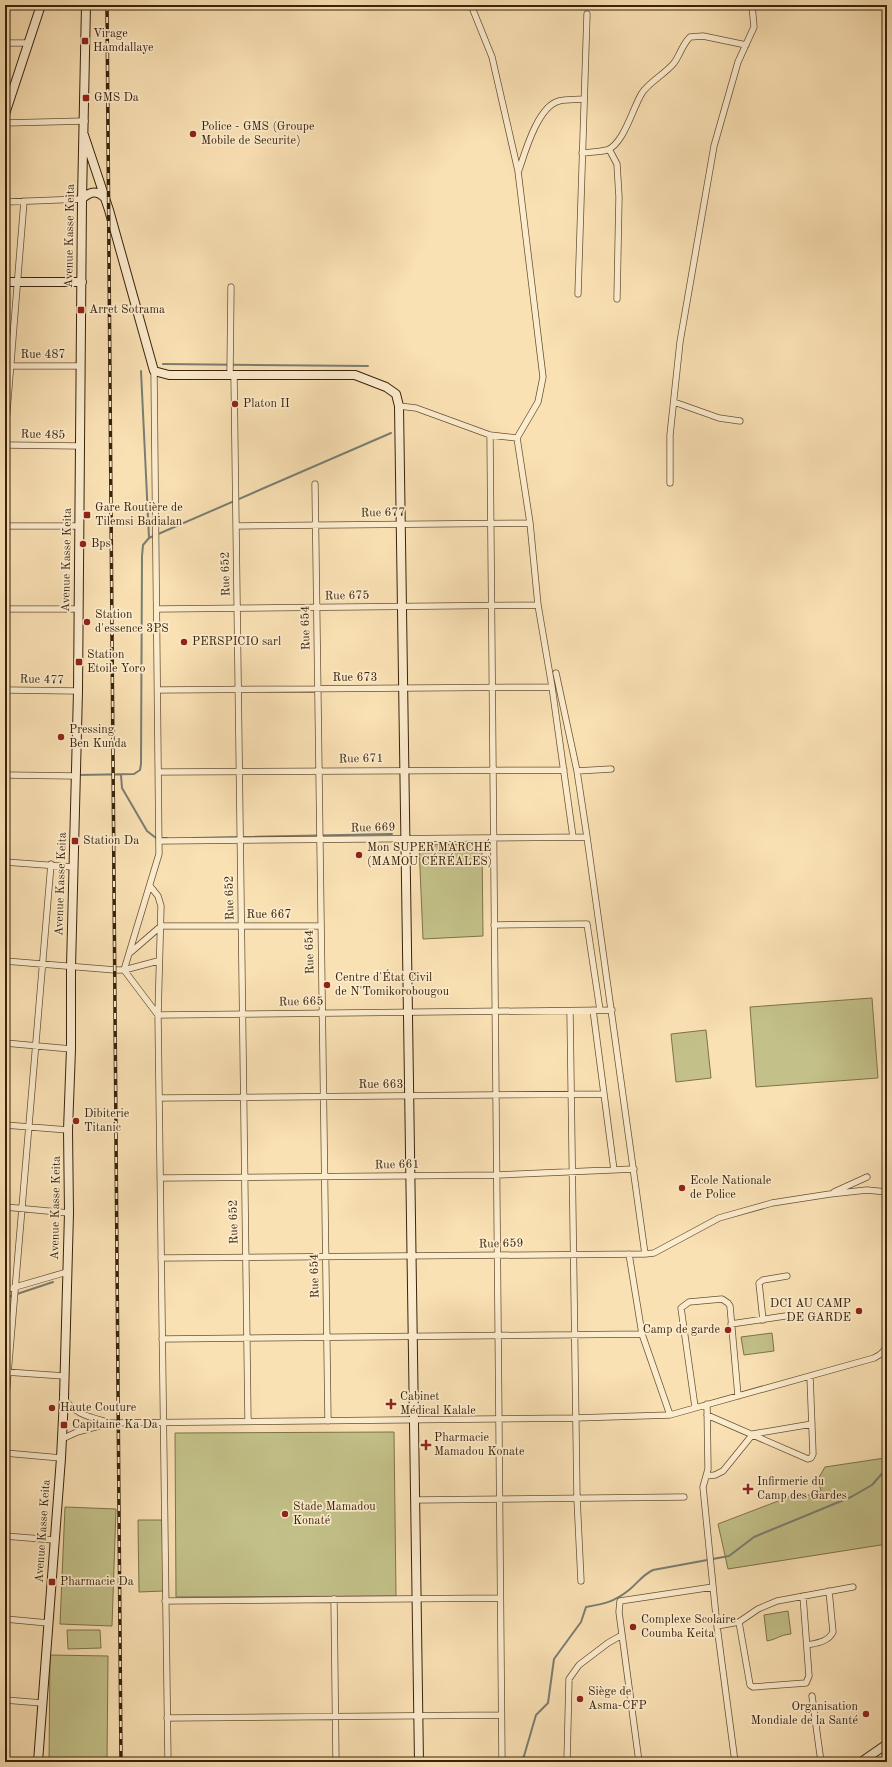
<svg xmlns="http://www.w3.org/2000/svg" width="892" height="1767" viewBox="0 0 892 1767" font-family="'Old Standard TT',serif">
<rect width="100%" height="100%" fill="#fae1b4"/>
<filter id="stains"><feTurbulence type="fractalNoise" baseFrequency=".005" numOctaves="4"/><feColorMatrix values="0 0 0 0 .2 0 0 0 0 .09 0 0 0 0 .02 0 0 0 .5 -.17"/></filter>
<radialGradient id="worn" r=".72"><stop offset=".6" stop-color="#630" stop-opacity="0"/><stop offset="1" stop-color="#630" stop-opacity=".3"/></radialGradient>
<path fill="#c3c189" stroke="#7e724a" d="M482,844L483,936L423,939L419,845Z
M872,998L878,1078L756,1087L750,1007Z
M706,1030L711,1078L676,1082L671,1034Z
M772,1333L774,1351L744,1355L741,1337Z
M394,1432L396,1596L176,1597L175,1433Z
M886,1443L887,1544L728,1569L718,1524L799,1493C807,1496 813,1496 821,1491L818,1479L825,1467L885,1458Z
M65,1507L116,1509L112,1626L60,1624Z
M138,1520H162L164,1591L139,1592Z
M788,1611L791,1634C779,1635 778,1639 767,1641L764,1615Z
M67,1630H100L101,1648L68,1649Z
M50,1655L108,1656L107,1762H49Z"/>
<g fill="none" stroke-linecap="round" stroke-linejoin="round">
<path stroke="#797e73" stroke-width="2" d="M163,364L368,366
M141,371L149,538
M79,775L134,774L140,770L141,764L142,556L143,545L149,538L391,433
M121,775L122,788L147,831L156,838H167
M193,838L392,834
M5,1298L53,1282
M519,1762L524,1756L536,1715L548,1703L554,1659L581,1622L586,1607C604,1604 614,1602 629,1590C639,1582 641,1576 653,1570L729,1556L754,1537L851,1497L872,1485L887,1468"/>
<defs>
<path id="street" d="M471,5L492,57L518,171L543,377L538,402L517,438
M5,43H28
M5,123L85,121
M609,149L617,164L619,197L617,299
M582,153C590,152 599,152 607,150C624,144 633,107 642,93C648,83 665,74 674,63C680,55 682,45 690,37L703,36L746,45
M519,170C525,152 538,106 559,101C567,99 576,100 584,99
M5,202L82,199
M578,294L587,14
M5,366H81
M154,371L159,854L124,970L158,1015L612,1010
M230,374L231,287
M234,374L248,1421
M674,402L719,418L740,421
M399,406L416,408L490,435L517,438L530,523L538,605L552,687L573,837
M490,435L502,1762
M5,436L24,201
M5,445L80,446
M670,483V435L680,342L714,146L738,62L754,27L752,5
M315,484L328,1421
M5,526H80
M236,526L530,523
M5,609H79
M157,609L538,605
M556,673L577,771L587,837L645,1254
M5,690L78,691
M158,690L552,687
M577,771L611,769
M159,772L564,770
M5,775L76,776
M160,841L587,837
M5,862L73,867
M150,886L158,896L161,906L158,1015L168,1762
M494,925L587,924L600,1010
M131,952L161,926H321
M5,961L115,970H124L158,961
M593,1010L614,1170
M570,1011L577,1498L581,1581
M5,1043L71,1049
M159,1098L604,1094
M5,1125L68,1130
M160,1178L496,1175L634,1169
M834,1192L867,1177
M5,1207L69,1213
M629,1254L642,1334L670,1415
M887,1254V1295
M161,1258L645,1254L654,1253L719,1218L772,1203L830,1194L867,1190L887,1192
M5,1290L67,1272
M763,1320L759,1283L763,1280L787,1276
M731,1324L792,1315
M162,1339L642,1334
M6,1372L64,1376
M64,1398C74,1414 90,1417 107,1422
M707,1404L708,1469L703,1487L717,1626L735,1762
M695,1407L681,1308L689,1302L722,1299L728,1303L730,1306L738,1396
M5,1409L51,864
M707,1415L808,1459L811,1458L813,1454L810,1376
M62,1439L77,1432L110,1423L575,1418L670,1415L874,1358C882,1354 885,1351 887,1343
M5,1453L61,1458
M706,1476L715,1475L723,1471L753,1434L812,1424
M415,1500L684,1497
M5,1536L54,1540
M334,1599L336,1762
M165,1601L500,1598
M5,1619L48,1623
M739,1622L750,1685L753,1687L806,1683L809,1676L803,1596
M717,1626L739,1622L758,1609L777,1601L853,1587
M807,1645C817,1643 828,1642 833,1632L829,1591
M812,1696L821,1762
M5,1700L42,1703
M167,1718L501,1715
M567,1762L569,1679L579,1665L608,1643L622,1635
M639,1762L619,1612L620,1601L713,1587"/>
<path id="secondary" d="M5,114L41,5
M84,135L109,210L154,371L169,375H355L386,387L396,394L399,406L419,1762
M82,199C90,191 97,190 105,198
M5,282H82
M38,1762L61,1458L64,1398L69,1213L68,1130L71,1049V967L78,691L82,199L86,5
M861,1762L887,1744"/>
</defs>
<use href="#street" stroke="#695234" stroke-width="7"/>
<use href="#secondary" stroke="#39230a" stroke-width="10"/>
<use href="#street" stroke="#fcecce" stroke-width="5.5"/>
<use href="#secondary" stroke="#fcecce" stroke-width="8"/>
<defs>
<path id="rail" d="M107,5L121,1762"/>
</defs>
<use href="#rail" stroke="#39230a" stroke-width="3.5"/>
<use href="#rail" stroke="#fcecce" stroke-width="2" stroke-dasharray="6" stroke-linecap="butt"/>
</g>
<g fill="#8f2418" stroke="#fcecce" stroke-width="1.5">
<rect x="81" y="37" width="8" height="8" rx="2"/>
<rect x="82" y="94" width="8" height="8" rx="2"/>
<circle cx="193" cy="134" r="4"/>
<rect x="77" y="306" width="8" height="8" rx="2"/>
<circle cx="235" cy="404" r="4"/>
<rect x="83" y="511" width="8" height="8" rx="2"/>
<circle cx="83" cy="544" r="4"/>
<circle cx="87" cy="622" r="4"/>
<circle cx="184" cy="642" r="4"/>
<rect x="75" y="658" width="8" height="8" rx="2"/>
<circle cx="61" cy="737" r="4"/>
<rect x="71" y="837" width="8" height="8" rx="2"/>
<circle cx="359" cy="855" r="4"/>
<circle cx="327" cy="985" r="4"/>
<circle cx="76" cy="1121" r="4"/>
<circle cx="682" cy="1188" r="4"/>
<circle cx="859" cy="1311" r="4"/>
<circle cx="728" cy="1330" r="4"/>
<path d="M389 1398h4v4h4v4h-4v4h-4v-4h-4v-4h4z"/>
<circle cx="52" cy="1408" r="4"/>
<rect x="60" y="1421" width="8" height="8" rx="2"/>
<path d="M424 1439h4v4h4v4h-4v4h-4v-4h-4v-4h4z"/>
<path d="M746 1483h4v4h4v4h-4v4h-4v-4h-4v-4h4z"/>
<circle cx="285" cy="1514" r="4"/>
<rect x="48" y="1578" width="8" height="8" rx="2"/>
<circle cx="633" cy="1627" r="4"/>
<circle cx="580" cy="1699" r="4"/>
<circle cx="866" cy="1714" r="4"/>
</g>
<g text-anchor="middle" dominant-baseline="central" stroke-width="3.5" stroke-linejoin="round" paint-order="stroke">
<g font-size="12" fill="#39230a" stroke="#fcecce" text-anchor="start">
<text x="93" y="34">Virage<tspan x="93" dy="14">Hamdallaye</tspan></text>
<text x="94" y="98">GMS Da</text>
<text x="201" y="127">Police - GMS (Groupe<tspan x="201" dy="14">Mobile de Securite)</tspan></text>
<text x="89" y="310">Arret Sotrama</text>
<text x="243" y="404">Platon II</text>
<text x="95" y="508">Gare Routière de<tspan x="95" dy="14">Tilemsi Badialan</tspan></text>
<text x="91" y="544">Bps</text>
<text x="95" y="615">Station<tspan x="95" dy="14">d'essence 3PS</tspan></text>
<text x="192" y="642">PERSPICIO sarl</text>
<text x="87" y="655">Station<tspan x="87" dy="14">Etoile Yoro</tspan></text>
<text x="69" y="730">Pressing<tspan x="69" dy="14">Ben Kunda</tspan></text>
<text x="83" y="841">Station Da</text>
<text x="367" y="848">Mon SUPER MARCHÉ<tspan x="367" dy="14">(MAMOU CÉRÉALES)</tspan></text>
<text x="335" y="978">Centre d'État Civil<tspan x="335" dy="14">de N'Tomikorobougou</tspan></text>
<text x="84" y="1114">Dibiterie<tspan x="84" dy="14">Titanic</tspan></text>
<text x="690" y="1181">Ecole Nationale<tspan x="690" dy="14">de Police</tspan></text>
<text x="851" y="1304" text-anchor="end">DCI AU CAMP<tspan x="851" dy="14">DE GARDE</tspan></text>
<text x="720" y="1330" text-anchor="end">Camp de garde</text>
<text x="400" y="1397">Cabinet<tspan x="400" dy="14">Médical Kalale</tspan></text>
<text x="60" y="1408">Haute Couture</text>
<text x="72" y="1425">Capitaine Ka Da</text>
<text x="434" y="1438">Pharmacie<tspan x="434" dy="14">Mamadou Konate</tspan></text>
<text x="757" y="1482">Infirmerie du<tspan x="757" dy="14">Camp des Gardes</tspan></text>
<text x="293" y="1507">Stade Mamadou<tspan x="293" dy="14">Konaté</tspan></text>
<text x="60" y="1582">Pharmacie Da</text>
<text x="641" y="1620">Complexe Scolaire<tspan x="641" dy="14">Coumba Keita</tspan></text>
<text x="588" y="1692">Siège de<tspan x="588" dy="14">Asma-CFP</tspan></text>
<text x="858" y="1707" text-anchor="end">Organisation<tspan x="858" dy="14">Mondiale de la Santé</tspan></text>
</g>
<g font-size="12" fill="#39230a" stroke="#fcecce">
<text transform="translate(70 236) rotate(-89)">Avenue Kasse Keita</text>
<text x="43" y="355">Rue 487</text>
<text transform="translate(43 435) rotate(1)">Rue 485</text>
<text transform="translate(383 513) rotate(-1)">Rue 677</text>
<text transform="translate(67 560) rotate(-89)">Avenue Kasse Keita</text>
<text transform="translate(226 574) rotate(-91)">Rue 652</text>
<text transform="translate(347 596) rotate(-1)">Rue 675</text>
<text transform="translate(306 628) rotate(-91)">Rue 654</text>
<text x="355" y="678">Rue 673</text>
<text transform="translate(42 680) rotate(1)">Rue 477</text>
<text transform="translate(361 759) rotate(-1)">Rue 671</text>
<text transform="translate(373 828) rotate(-1)">Rue 669</text>
<text transform="translate(61 884) rotate(-88)">Avenue Kasse Keita</text>
<text transform="translate(230 898) rotate(-91)">Rue 652</text>
<text x="269" y="915">Rue 667</text>
<text transform="translate(310 952) rotate(-91)">Rue 654</text>
<text transform="translate(301 1002) rotate(-1)">Rue 665</text>
<text x="381" y="1085">Rue 663</text>
<text transform="translate(397 1165) rotate(-1)">Rue 661</text>
<text transform="translate(56 1208) rotate(-89)">Avenue Kasse Keita</text>
<text transform="translate(234 1222) rotate(-91)">Rue 652</text>
<text transform="translate(501 1244) rotate(-1)">Rue 659</text>
<text transform="translate(315 1276) rotate(-91)">Rue 654</text>
<text transform="translate(43 1531) rotate(-86)">Avenue Kasse Keita</text>
</g>
</g>
<rect width="892" height="1767" fill="none" stroke="#fae1b4" stroke-width="20"/>
<rect x="6" y="6" width="880" height="1755" fill="none" stroke="#39230a" stroke-width="2"/>
<rect x="10" y="10" width="872" height="1747" fill="none" stroke="#39230a"/>
<rect width="100%" height="100%" filter="url(#stains)"/>
<rect width="100%" height="100%" fill="url(#worn)"/>
</svg>
